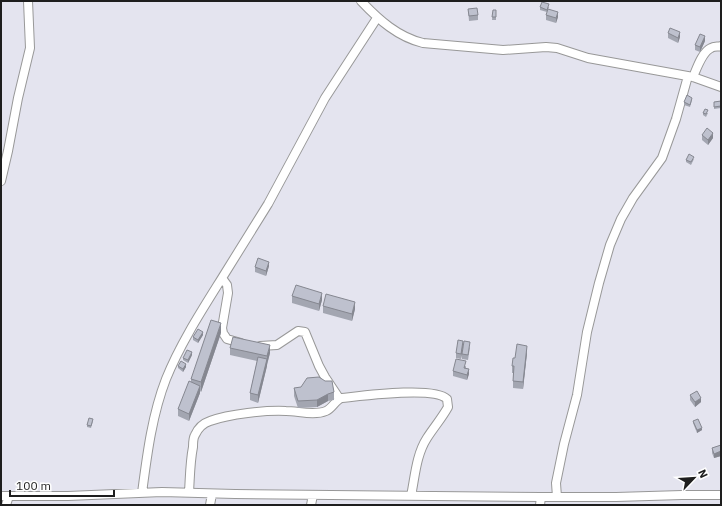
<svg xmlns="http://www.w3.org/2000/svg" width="722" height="506" viewBox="0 0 722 506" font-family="'IBM Plex Sans',sans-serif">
<rect width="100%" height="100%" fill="#e4e4ef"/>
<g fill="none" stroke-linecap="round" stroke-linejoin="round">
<defs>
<path id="minor" d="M361,1C379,20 398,37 423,43L503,50L546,47L557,48L588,58L693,77L721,87
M693,77C697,68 702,52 711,48C714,46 718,47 721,46
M1,181L8,151L18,98L30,48L28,1
M241,343L227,339L223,333L222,328L228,293L227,285L222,278L268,204L325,98L377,18
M260,346L277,345L298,331L305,332L319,366L325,377L339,398
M189,492C190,477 190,462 193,447C193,443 193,438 195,435C198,428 204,423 210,421C229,414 266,410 286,411C298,411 314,416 326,411C333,408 335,400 342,398C361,396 434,386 447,399L448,407C442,418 434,427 427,438C416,455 415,477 411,496
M142,493C147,455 152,415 166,379C180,344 202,310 222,278
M1,496H68L162,492L235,494L541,497H616L682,495H721
M557,497L556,483L564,444L577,395L587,332L599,283L610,245L621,219L633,198L662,158L676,119L688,76
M6,505L9,496
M210,505L212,494
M311,505L313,495
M540,505L541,497"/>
</defs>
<use href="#minor" stroke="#989898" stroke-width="10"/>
<use href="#minor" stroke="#fff" stroke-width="8"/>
</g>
<path fill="#a3a6b1" d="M540,7H549L547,12L540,10Z
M468,9L478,15V20L469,21Z
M493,10H496V20H492Z
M546,15L558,17L556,23L546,20Z
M668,33L680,37L678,43L668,38Z
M705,41L700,52L695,50V45Z
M692,100L690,107L684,105V102Z
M721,101V108L714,109V102Z
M703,113H708L706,117L703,115Z
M702,135L713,138L708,145L702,140Z
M694,159L691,165L686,162V160Z
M269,266L266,276L255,272V267Z
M292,296L322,300L319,311L292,303Z
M323,306L355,309L352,321L323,313Z
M221,333L201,392L200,391V393L189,421L178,416V409L191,382V379Z
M203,335L198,343L193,340V337Z
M463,346L461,359L456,358V353Z
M470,347L468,360L462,359V354Z
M230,348L270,353L258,403L250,400V393L257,361L230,355Z
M527,353L523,389L513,388V373H512V366L515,358Z
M192,355L188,363L183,360V358Z
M178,366L186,367L183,372L178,368Z
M466,366V368L469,374L467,380L453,376V371Z
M294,388L334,392V400L328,401L317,407L298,408L294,396Z
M690,395L701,402L695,407L690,400Z
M93,421L91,428L87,427V425Z
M693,421L702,430L697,433L693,423Z
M721,445V456L714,458L712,453V448Z"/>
<path fill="#858790" d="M558,12V17L556,23V18Z
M680,32V37L678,43V38Z
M705,36V41L700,52V47Z
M713,133V138L708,145V140Z
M269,262V266L266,276V271Z
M322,293V300L319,311V304Z
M355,302V309L352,321V314Z
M221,323V333L201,392V382Z
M203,332V335L198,343V340Z
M463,341V346L461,359V354Z
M270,345V353L267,364V356Z
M527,346V353L523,389V382Z
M192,352V355L188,363V360Z
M267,359V366L258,403V395Z
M186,364V367L183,372V369Z
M469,369V374L467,380V375Z
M200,386V393L189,421V414Z
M328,394V401L317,407V400Z
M701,398V402L695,407V402Z
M702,428V430L697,433V430Z
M721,451V456L714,458V454Z"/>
<path fill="#bec1ce" stroke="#858790" d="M542,2L549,4L547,10L540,7Z
M477,8L478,15L469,16L468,9Z
M548,9L558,12L556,18L546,15Z
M493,10H496V17H492Z
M670,28L680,32L678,38L668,33Z
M700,34L705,36L700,47L695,45Z
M687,95L692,98L690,105L684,102Z
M721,101V106L714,107V102Z
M705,109L708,110L706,114L703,113Z
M707,128L713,133L708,140L702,135Z
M689,154L694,157L691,162L686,160Z
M258,258L269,262L266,271L255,267Z
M296,285L322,293L319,304L292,296Z
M326,294L355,302L352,314L323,306Z
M211,320L221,323L201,382L191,379Z
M198,329L203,332L198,340L193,337Z
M233,337L270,345L267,356L230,348Z
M458,340L463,341L461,354L456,353Z
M464,341L470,342L468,355L462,354Z
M517,344L527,346L523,382L513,381L514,366H512L513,358H515Z
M187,350L192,352L188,360L183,358Z
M258,357L267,359L258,395L250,393Z
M456,359L466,361L464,368L469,369L467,375L453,371Z
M181,361L186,364L183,369L178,366Z
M319,377L325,381H332L334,392L328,394L317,400L298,401L294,388L301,387L307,378Z
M189,381L200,386L189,414L178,409Z
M697,391L701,398L695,402L690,395Z
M89,418L93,419L91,426L87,425Z
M698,419L702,428L697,430L693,421Z
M721,445V451L714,454L712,448Z"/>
<rect width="722" height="506" fill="none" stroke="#1e1e1e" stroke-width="4"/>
<g transform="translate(694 478) rotate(65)" stroke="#ffffff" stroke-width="3" paint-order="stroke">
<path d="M0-3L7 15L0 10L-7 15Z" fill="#1e1e1e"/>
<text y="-6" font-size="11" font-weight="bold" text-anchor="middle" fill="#1e1e1e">N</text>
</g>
<path d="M10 490v6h104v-6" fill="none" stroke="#1e1e1e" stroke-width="2"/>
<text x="16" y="490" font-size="12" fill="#1e1e1e" stroke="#ffffff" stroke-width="3" paint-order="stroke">100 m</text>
</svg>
